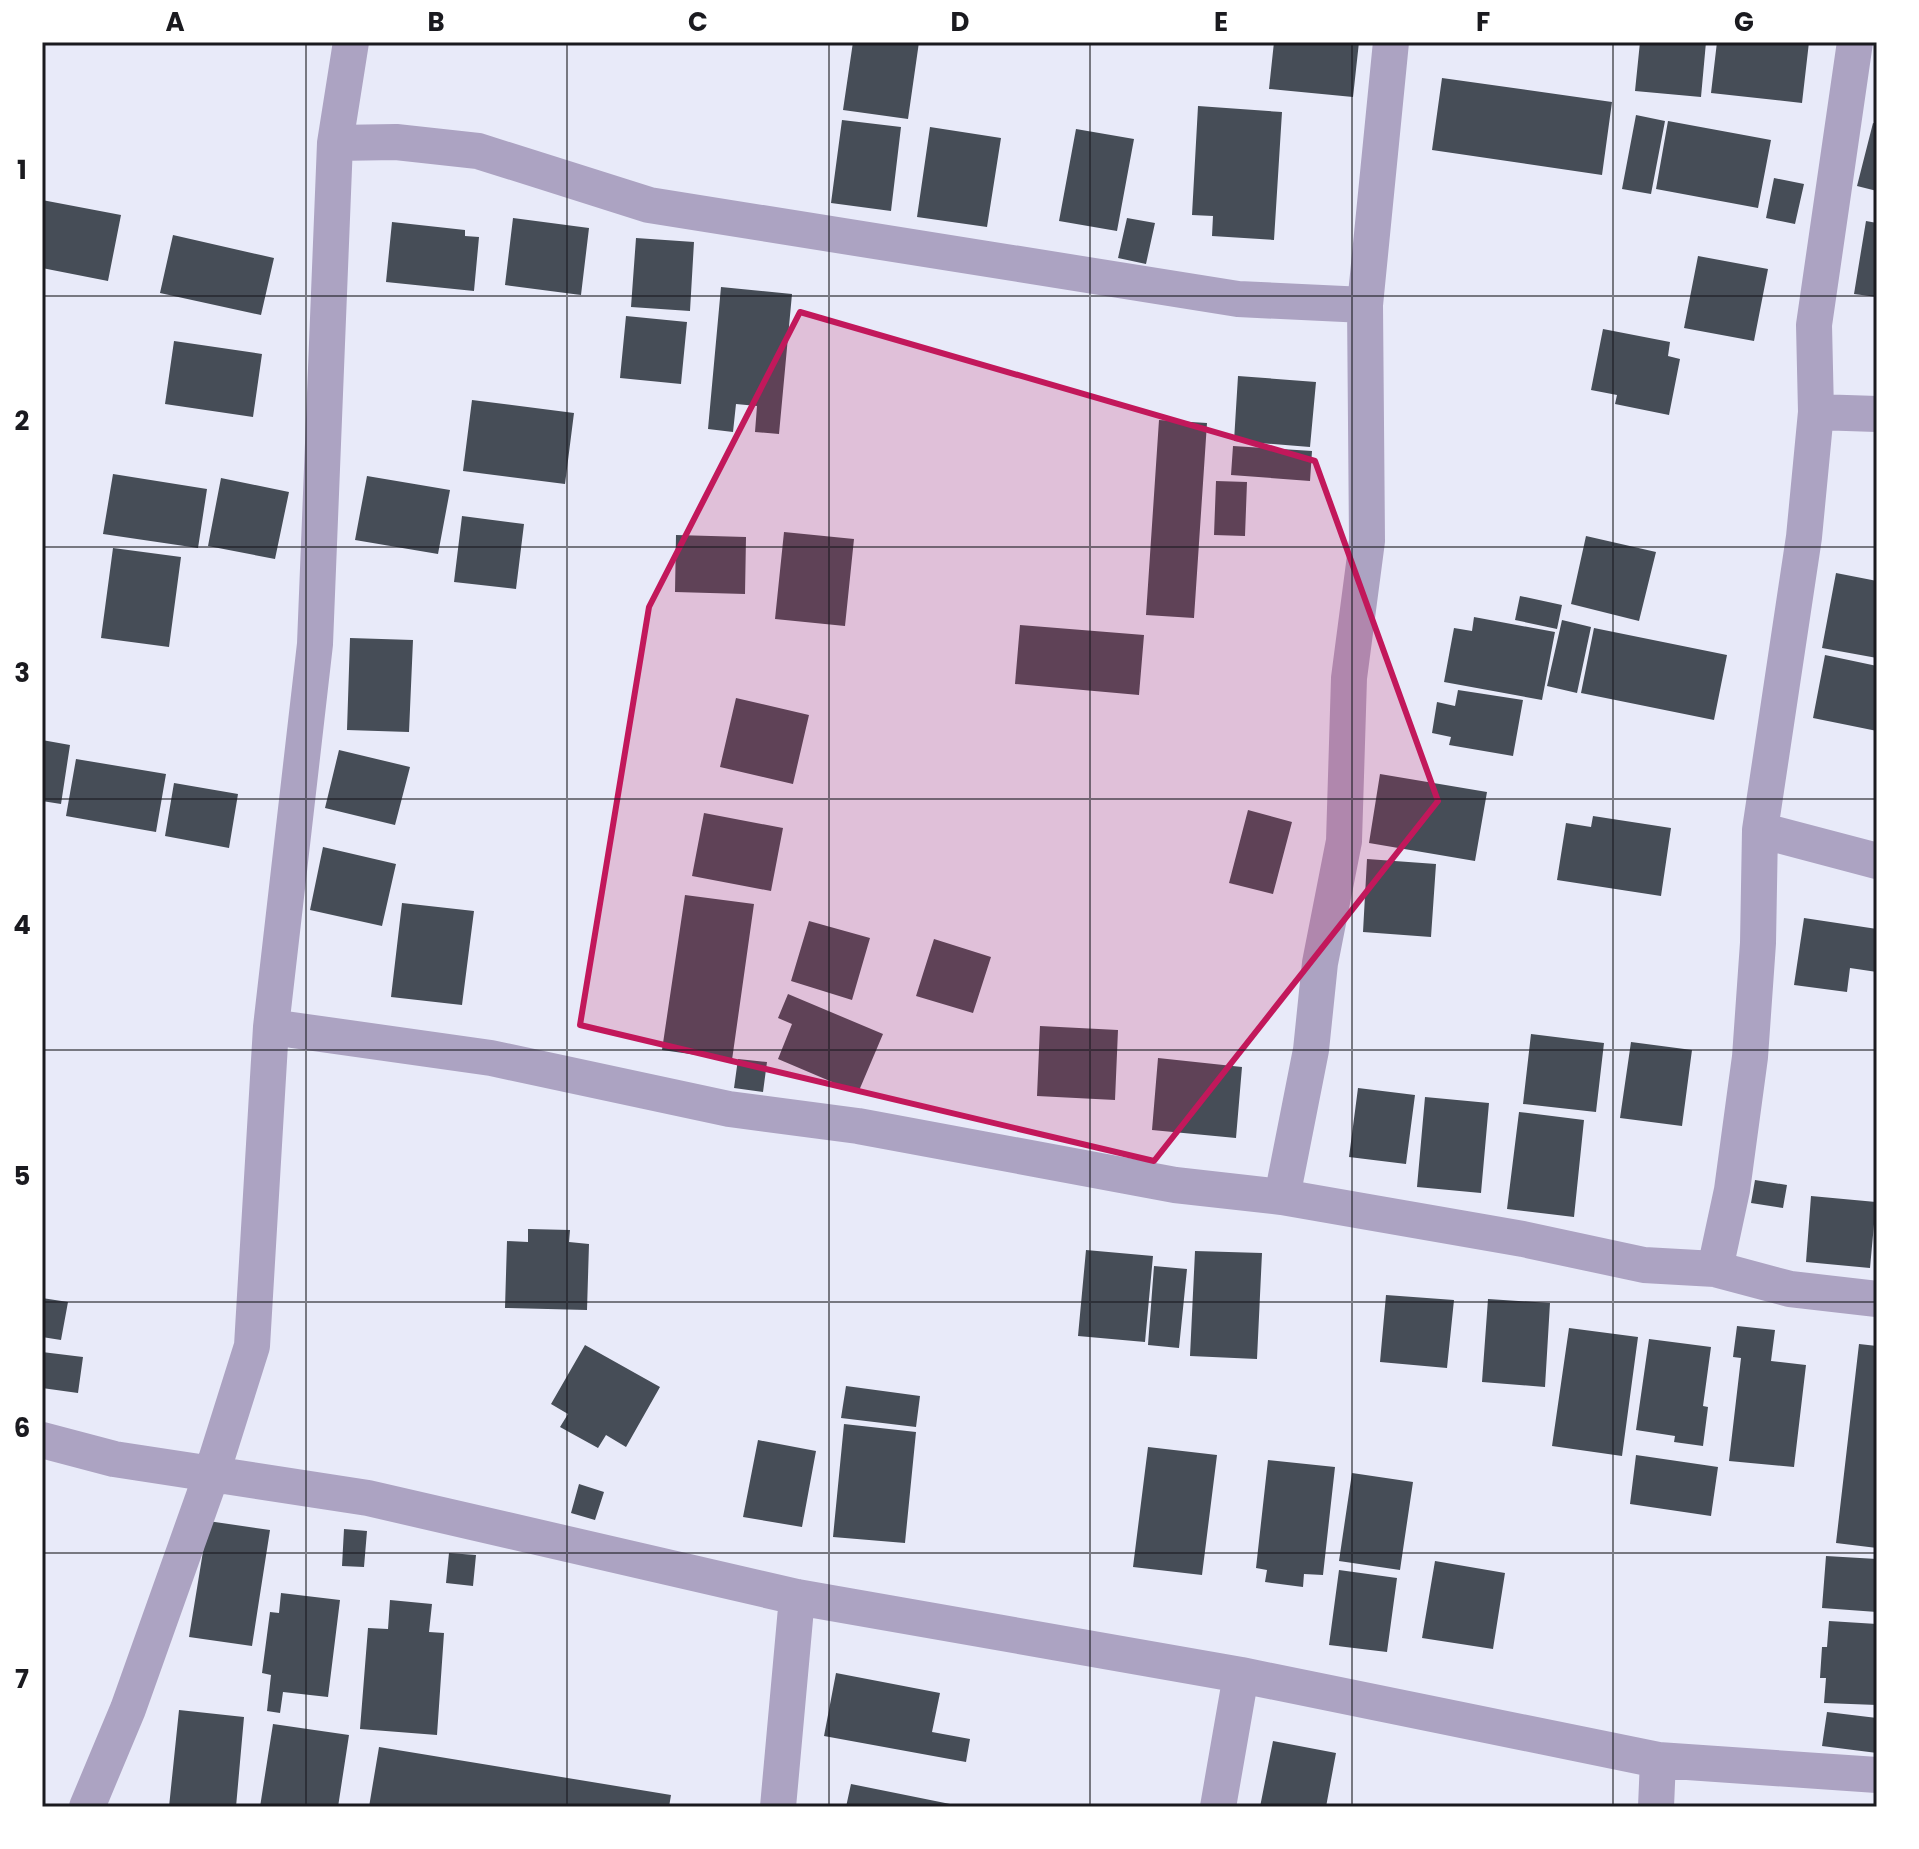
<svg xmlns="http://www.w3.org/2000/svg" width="1919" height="1849" viewBox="0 0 1919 1849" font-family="Poppins,sans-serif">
<rect width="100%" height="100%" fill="#e8eaf9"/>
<path fill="#464d57" d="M853,42H919L908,119L843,110Z
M1274,42H1359L1353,97L1269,89Z
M1640,42H1706L1701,97L1635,91Z
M1717,42H1809L1802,103L1711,93Z
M1442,78L1612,102L1602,175L1432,150Z
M1198,106L1282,112L1274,240L1212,236L1213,216L1192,215Z
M1636,115L1665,121L1651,194L1622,189Z
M842,120L901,127L891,211L831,203Z
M1668,121L1771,140L1758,208L1656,189Z
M1873,123L1877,124V191L1857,186Z
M930,127L1001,138L987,227L917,217Z
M1076,129L1134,139L1117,231L1059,221Z
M1774,178L1804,184L1795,224L1766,218Z
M42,200L121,215L108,281L42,268Z
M513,218L589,228L581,295L505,285Z
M1127,218L1155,223L1146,264L1118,258Z
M1866,221L1877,223V297L1854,294Z
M392,222L465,230V236L479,237L474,291L386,282Z
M173,235L274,258L261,315L160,293Z
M636,238L694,242L690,311L631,307Z
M1698,256L1768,269L1754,341L1684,328Z
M721,287L792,294L779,434L755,432L757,406L736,404L733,432L708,429Z
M626,316L687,322L681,384L620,378Z
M1603,329L1670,342L1668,356L1680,359L1669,415L1615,404L1617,395L1591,390Z
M174,341L262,354L253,417L165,404Z
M1238,376L1316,382L1310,447L1234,441Z
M472,400L574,413L565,484L463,471Z
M1159,420L1207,423L1194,618L1146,615Z
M1233,446L1312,451L1310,481L1231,475Z
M113,474L207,489L198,548L103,534Z
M367,476L450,490L438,554L355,540Z
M221,478L289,492L275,559L208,546Z
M1216,481L1247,482L1245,536L1214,535Z
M462,516L524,524L516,589L454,582Z
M784,532L854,539L845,626L775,619Z
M676,535L746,537L745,594L675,592Z
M1586,536L1656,552L1639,621L1571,604Z
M113,548L181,557L169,647L101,638Z
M1836,573L1877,581V658L1822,648Z
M1520,596L1562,605L1557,629L1515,620Z
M1474,617L1555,632L1542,700L1444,682L1454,628L1472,631Z
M1562,620L1591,627L1577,693L1547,686Z
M1020,625L1144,635L1139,695L1015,684Z
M1594,628L1727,655L1714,720L1581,693Z
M350,638L413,640L409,732L347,730Z
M1825,655L1877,666V731L1813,718Z
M1458,690L1523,700L1513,756L1449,745L1451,737L1432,733L1437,702L1455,706Z
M736,698L809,715L793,784L720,767Z
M42,740L70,745L61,804L42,801Z
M339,750L410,767L395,825L325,808Z
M76,759L166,774L156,832L66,816Z
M1380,774L1487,792L1475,861L1369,843Z
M174,783L238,794L229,848L165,836Z
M1248,810L1292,822L1273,894L1229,883Z
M704,813L783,828L771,891L692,876Z
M1593,816L1671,828L1661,896L1557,880L1566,823L1591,827Z
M323,847L396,864L382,926L310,910Z
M1367,859L1436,864L1431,937L1363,932Z
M685,895L754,904L732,1060L662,1050Z
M402,903L474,911L462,1005L391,997Z
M1804,918L1877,929V972L1850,968L1847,992L1794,985Z
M809,921L870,938L852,1000L791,981Z
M934,939L991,957L973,1013L916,996Z
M788,994L883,1034L858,1093L778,1059L792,1024L778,1018Z
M1040,1026L1118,1030L1115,1100L1037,1096Z
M1531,1034L1604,1043L1596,1112L1523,1104Z
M1631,1042L1692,1050L1682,1126L1620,1118Z
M1158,1058L1242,1067L1236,1138L1152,1130Z
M738,1059L767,1062L763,1092L734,1088Z
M1358,1088L1415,1095L1406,1164L1349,1157Z
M1425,1097L1489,1103L1481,1193L1417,1187Z
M1519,1112L1584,1120L1574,1217L1507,1209Z
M1755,1180L1787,1185L1783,1208L1751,1203Z
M1811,1196L1876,1202L1870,1268L1806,1262Z
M528,1229L570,1230L569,1242L589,1244L587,1310L505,1308L507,1241L528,1242Z
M1086,1250L1153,1256L1145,1342L1078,1336Z
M1195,1251L1262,1253L1257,1359L1190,1356Z
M1154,1266L1187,1269L1179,1348L1148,1345Z
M1386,1295L1454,1300L1447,1368L1380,1362Z
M42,1298L68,1302L61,1340L42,1337Z
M1488,1299L1550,1303L1545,1387L1482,1382Z
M1737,1326L1775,1330L1771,1361L1806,1365L1794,1467L1729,1461L1741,1358L1733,1357Z
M1569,1328L1638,1337L1622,1456L1552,1446Z
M1649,1339L1711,1347L1703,1406L1708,1407L1703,1446L1674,1442L1675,1436L1636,1430Z
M1859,1344L1877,1346V1548L1836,1543Z
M585,1345L660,1387L626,1447L606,1435L598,1448L560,1427L568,1414L551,1404Z
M42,1352L83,1357L78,1393L42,1388Z
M846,1386L920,1396L916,1427L841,1418Z
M844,1424L916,1432L905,1543L833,1537Z
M758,1440L816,1451L802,1527L743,1517Z
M1148,1447L1217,1455L1202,1575L1133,1567Z
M1636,1455L1718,1467L1711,1516L1630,1504Z
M1268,1460L1335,1467L1323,1575L1304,1574L1303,1587L1265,1582L1267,1570L1256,1568Z
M1352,1473L1413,1482L1400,1570L1339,1561Z
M579,1484L604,1492L595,1520L571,1513Z
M208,1521L270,1530L252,1646L189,1637Z
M344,1529L367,1531L364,1567L342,1566Z
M449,1553L476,1555L473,1586L446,1583Z
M1826,1556L1877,1559V1612L1822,1608Z
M1435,1561L1505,1573L1493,1649L1422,1638Z
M1339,1570L1397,1578L1387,1652L1329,1645Z
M281,1593L340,1600L328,1697L283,1692L280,1713L267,1711L271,1675L262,1673L270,1612L279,1613Z
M390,1600L432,1604L429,1632L444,1633L437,1735L360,1729L368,1628L388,1629Z
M1829,1621L1877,1624V1705L1824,1703L1826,1678H1820L1822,1647H1827Z
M836,1673L940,1693L932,1732L970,1739L966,1762L824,1736Z
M179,1710L244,1717L236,1807H169Z
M1827,1712L1877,1718V1753L1822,1746Z
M273,1724L349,1735L338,1807H260Z
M1273,1741L1336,1753L1326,1807H1260Z
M379,1747L671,1795L669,1807H369Z
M851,1784L960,1806V1807H846Z"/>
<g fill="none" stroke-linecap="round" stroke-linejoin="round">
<path stroke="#aca3c2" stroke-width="36" d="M335,143L396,142L478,151L649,205L1238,299L1365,305
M1816,412L1877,414
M1760,830L1877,861
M271,1027L491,1058L729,1109L858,1126L1175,1185L1282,1197L1523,1239L1644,1265L1715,1269L1790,1289L1877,1299
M1282,1197L1311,1050L1320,963L1344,841L1349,678L1367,541L1365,305L1391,42
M1715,1269L1732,1190L1750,1057L1758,943L1760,830L1804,537L1816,412L1814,325L1855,42
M42,1440L114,1459L368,1498L797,1597L1241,1675L1658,1760L1877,1775
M87,1807L128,1709L211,1476L252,1346L271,1027L315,644L335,143L351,42
M778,1807L797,1597
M1218,1807L1241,1675
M1656,1807L1658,1760"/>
</g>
<path fill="#c2185b" fill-opacity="0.2" stroke="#c2185b" stroke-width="6" stroke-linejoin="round" d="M800,312L1315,461L1438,801L1154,1161L580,1025L649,607Z"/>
<path fill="none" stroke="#1a1a1f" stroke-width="2" stroke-opacity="0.55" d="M306,42V1807M567,42V1807M829,42V1807M1090,42V1807M1352,42V1807M1613,42V1807M42,296H1877M42,547H1877M42,799H1877M42,1050H1877M42,1302H1877M42,1553H1877"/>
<rect width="1919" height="1849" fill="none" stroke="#ffffff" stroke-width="88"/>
<rect x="44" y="44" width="1831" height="1761" fill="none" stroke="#1a1a1f" stroke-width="3"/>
<g font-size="26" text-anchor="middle" font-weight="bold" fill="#1a1a1f">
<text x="175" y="31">A</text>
<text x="436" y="31">B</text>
<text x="698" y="31">C</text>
<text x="960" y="31">D</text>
<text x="1221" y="31">E</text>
<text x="1483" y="31">F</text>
<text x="1744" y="31">G</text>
<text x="22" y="179">1</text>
<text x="22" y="430">2</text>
<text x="22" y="682">3</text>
<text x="22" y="934">4</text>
<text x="22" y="1185">5</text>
<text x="22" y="1437">6</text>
<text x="22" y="1688">7</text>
</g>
</svg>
